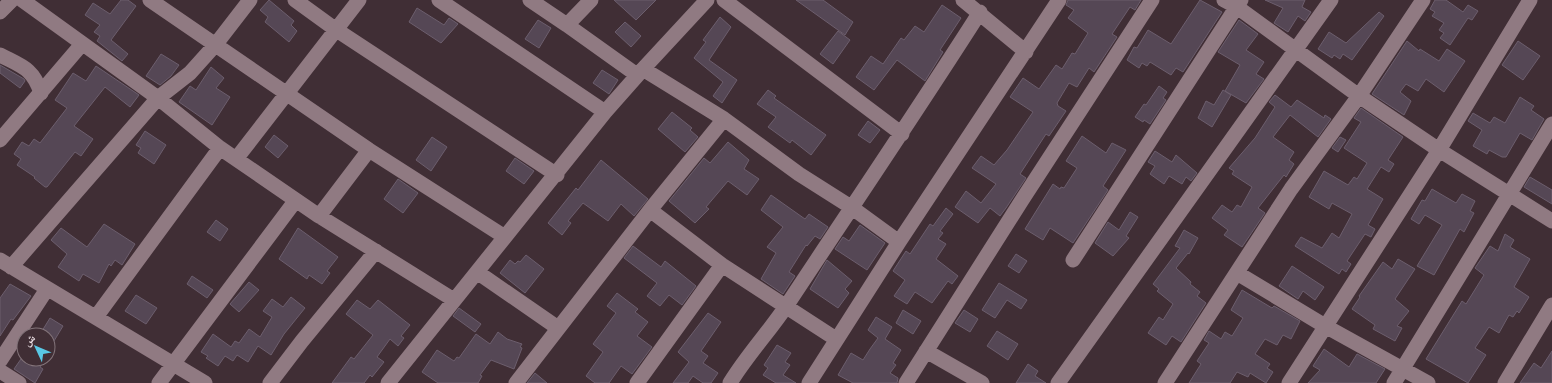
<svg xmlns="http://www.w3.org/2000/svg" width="1552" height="383" viewBox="0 0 1552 383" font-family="'Work Sans','Noto Naskh Arabic',sans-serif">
<rect width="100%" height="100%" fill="#402e35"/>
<path fill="#554755" stroke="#6c5e6d" d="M121,0H128L136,6L111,40L128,54L122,61L97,41L100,36L94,32L100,25L85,15L93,3L110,14Z
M269,0L294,21L291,25L297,31L289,42L265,22L268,17L260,10Z
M614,0H656L636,20Z
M796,0H823L853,22L845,35Z
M1068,0H1141L1135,10L1130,7L1112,34L1117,37L1094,72L1089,68L1077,87L1069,83L1057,103L1058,106L1066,111L1049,136L1046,134L1020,174L1026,178L1006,208L1000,216L990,208L978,223L955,207L966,191L981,203L996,184L972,168L981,156L994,165L1007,150L1033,112L1010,97L1023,78L1039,89L1056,65L1062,69L1072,53L1075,54L1088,33L1068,18L1074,10L1066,5Z
M1200,0L1222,12L1183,72L1176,68L1171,75L1150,62L1147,66L1142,63L1139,68L1127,60L1134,47L1137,48L1148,30L1171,44Z
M1265,0H1305L1302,7L1311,12L1305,21L1298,16L1288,32L1274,23L1283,8Z
M1435,0H1446L1463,12L1468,5L1478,11L1472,20L1468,18L1450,45L1440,38L1444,33L1439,30L1444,23L1432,16L1435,12L1430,9Z
M942,5L961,18L940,50L943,52L925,81L897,60L874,90L856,77L871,56L883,64L901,38L904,40L915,26L924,32Z
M417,8L444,25L449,18L458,24L441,43L409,22Z
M1379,12L1384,16L1352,60L1343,54L1340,59L1334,55L1332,58L1318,49L1329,32L1346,43Z
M720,17L731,27L709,60L737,80L722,103L713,96L723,82L694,58L706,42L703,40Z
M538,20L551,28L539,48L525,39Z
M1239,20L1258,34L1246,50L1264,62L1256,74L1264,79L1246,103L1225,91L1240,65L1218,52Z
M625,22L641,36L631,47L615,32Z
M838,31L850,40L833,64L820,54Z
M1407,41L1419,51L1420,49L1439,61L1447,49L1465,61L1444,92L1426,79L1418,91L1406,84L1400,92L1411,101L1404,115L1372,94Z
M1518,41L1540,56L1523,80L1502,65Z
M161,54L179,65L171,76L160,85L146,76Z
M0,65L24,79L25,81L20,88L0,73Z
M96,66L139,95L130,107L105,87L74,126L93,139L81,156L75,152L47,187H45L34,178L35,177L17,165L21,159L14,154L22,142L29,146L34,139L40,143L67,108L55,100L73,73L86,81Z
M211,67L224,78L216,88L230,97L212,125L179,102L190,86L196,90Z
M602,70L618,80L609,94L593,83Z
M1159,86L1167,92L1163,98L1166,100L1150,124L1144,120L1143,122L1135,117L1144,104L1146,105Z
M768,90L776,96L774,98L826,135L811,155L792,140L790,143L768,127L776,117L757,104Z
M1223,90L1231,95L1212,127L1198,118L1206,101L1214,105Z
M1275,95L1291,107L1297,100L1324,118L1325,115L1331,119L1318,137L1290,115L1273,137L1294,152L1289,160L1294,164L1286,177L1284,175L1258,208L1265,213L1242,247L1224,235L1228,230L1212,218L1222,205L1232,212L1237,205L1241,207L1252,187L1232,174L1234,171L1229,168L1255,138L1275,107L1269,102Z
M1520,97L1534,106L1531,110L1544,119L1532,140L1520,133L1506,157H1502L1489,150L1487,154L1473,146L1482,130L1468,121L1473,113L1490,123L1494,117L1505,123Z
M1361,108L1403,137L1388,160L1394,164L1389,172L1381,167L1367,189L1383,199L1368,225L1375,229L1371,237L1365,234L1347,261L1351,264L1346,272L1342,269L1339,274L1295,246L1301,237L1322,248L1332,233L1339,238L1352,214L1332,203L1329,209L1309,197L1324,171L1348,185L1354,177L1357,179L1367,163L1344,148L1361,122L1354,118Z
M672,112L692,128L690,130L698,137L685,152L658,129Z
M868,121L880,130L870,143L858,135Z
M145,131L166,145L154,164L138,153L141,148L136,145Z
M274,135L288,146L278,158L265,147Z
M1082,136L1106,153L1112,143L1126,150L1103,186L1108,190L1073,243L1050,228L1043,240L1025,229L1053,184L1060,189L1061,187L1064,188L1077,168L1066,161Z
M432,137L447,147L431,171L416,160Z
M1340,137L1346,140L1338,152L1332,148Z
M728,142L749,160L744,169L759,179L747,195L728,181L706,207L709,209L695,223L669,201L704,158L710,163Z
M1155,151L1172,162L1176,155L1197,173L1191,181L1186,177L1182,184L1169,176L1164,184L1150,174L1155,166L1148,162Z
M515,158L534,171L524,184L506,171Z
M601,160L648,199L634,216L621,204L608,221L583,203L568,221L571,223L562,235L548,223L576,188L578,190Z
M1530,177L1552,190V204L1524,187Z
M398,179L418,193L403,213L384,199Z
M1432,189L1456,203L1462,194L1475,201L1470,211L1474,213L1464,232L1460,229L1434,275L1417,266L1442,225L1425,215L1419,224L1411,219L1422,200L1425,201Z
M771,195L805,219L809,214L828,227L820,239L815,236L807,246L806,245L789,272L795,276L783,294L761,279L776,253L767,247L783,227L761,210Z
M946,208L953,214L940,231L943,233L938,239L946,244L936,259L958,276L952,284L948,281L932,303L915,292L907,304L894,296L905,280L893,271L906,251L910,254L930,224L933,226Z
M1130,212L1138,217L1126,236L1129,238L1113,256L1095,243L1108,222L1119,230Z
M216,220L228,229L220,241L207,232Z
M104,224L135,244L122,265L115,260L111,266L109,264L99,283L83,274L79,281L58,267L67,254L51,240L61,228L87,247Z
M860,225L885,243L867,270L835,249L843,237L849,241Z
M298,228L338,257L327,271L330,273L322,284L309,275L307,279L279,259Z
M1184,230L1198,238L1189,254L1188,253L1176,268L1191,282L1190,284L1200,292L1197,296L1206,303L1181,342L1172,336L1166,345L1148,333L1159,317L1163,320L1173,304L1157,291L1159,289L1153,284L1180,248L1175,246Z
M1505,234L1514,240L1510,247L1530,259L1514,287L1529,297L1519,313L1517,311L1513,317L1509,315L1499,333L1489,327L1475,348L1486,355L1468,383L1426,359L1462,301L1466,304L1484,275L1475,268L1490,246L1498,251Z
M633,246L661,267L665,261L696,286L682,305L669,295L660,306L647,296L657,283L624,258Z
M1016,254L1027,261L1019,273L1008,266Z
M526,255L544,269L525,293L500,273L510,260L515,264L518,261L520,262Z
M1398,259L1415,269L1395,299L1409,311L1397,326L1402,328L1395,341L1373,329L1375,325L1352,309L1360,297L1359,296L1383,262L1392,269Z
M827,260L852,281L845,289L849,293L838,308L810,289Z
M1292,266L1324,287L1315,300L1303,291L1298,299L1279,286Z
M192,276L213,290L207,298L187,284Z
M249,282L259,290L239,312L230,304Z
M999,283L1027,300L1021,309L1007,300L995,318L982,310Z
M10,284L31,296L13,320L11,319L0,336V298Z
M1242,290L1272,308L1274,306L1300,321L1291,339L1283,335L1277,345L1265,339L1255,354L1270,364L1267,368L1273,372L1266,383L1250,373L1248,377L1237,372L1230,383H1189L1201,364L1197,361L1209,343L1204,340L1209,331L1221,339L1225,332L1232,336L1243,318L1231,310Z
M617,293L638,309L635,312L648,322L637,336L652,347L632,374L621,366L609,383H595L586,376L603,352L593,344L616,313L607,306Z
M136,295L157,308L146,324L125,311Z
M291,297L305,308L284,334L271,355L258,346L248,362L237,355L233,361L225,356L218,366L206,358L208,356L201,352L213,334L231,347L235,341L239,343L249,329L260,337L272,317L263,311L272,299L283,307Z
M357,300L370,309L378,300L410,325L401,336L404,338L398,346L390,339L377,357L384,362L372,377L370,375L364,383H332L351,357L354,359L373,335L346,314Z
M459,308L481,324L475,332L453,316Z
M903,310L921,321L913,334L896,323Z
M964,310L978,319L970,332L955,323Z
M708,313L721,322L701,351L708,356L703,363L718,373L711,383H703L693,376L688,383H673L689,362L678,352Z
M876,317L892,327L885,339L901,350L893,363L896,365L890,373L898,378L897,383H853L838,375L851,353L863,360L870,349L878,338L868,330Z
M50,318L63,326L48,351V334L42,331Z
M997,331L1018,344L1008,360L987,346Z
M498,332L507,339L522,344L520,347L522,348L514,369L491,360L480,375L482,376L478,383H438L422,372L437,350L454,361L457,357L459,358L476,334L490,344Z
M777,345L791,353L785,362L790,365L783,375L796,383H776L763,375L768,368L764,365Z
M1324,349L1349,367L1357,354L1385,369L1376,383H1308L1320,370L1313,366Z
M1552,351V383H1520L1534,363L1541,368Z
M21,359H46L40,367L43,369L35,383L14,369Z
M1028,364L1038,371L1035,376L1046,383H1016Z
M535,373L547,383H527Z"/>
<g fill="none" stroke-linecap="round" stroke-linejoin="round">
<path stroke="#907a82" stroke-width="15" d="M22,0L158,98L220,148L319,216L454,300
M150,0L369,150L505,237
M295,0L335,29L557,175
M439,0L605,112
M530,0L567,25
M591,0L567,25L637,75
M724,0L902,134
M963,0L1026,52
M1224,0L1237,7L1359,96L1439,150L1552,221
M0,12L12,0
M0,55C21,66 33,68 41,93
M643,69L724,119L799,174L851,207L899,242
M0,140L82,44
M236,159L359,0
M650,210L722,265L836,339
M319,216L369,150
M0,260L205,383
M1073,260L1241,0
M11,267L158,98L190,73L216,44L250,0
M477,272L558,328
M1237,273L1325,326L1428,383
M96,317L220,148
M926,351L982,383
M0,361L47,289
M0,371L19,383
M159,383L296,200
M270,383L302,341L376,251
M388,383L605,112L643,69L707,0
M516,383L650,210L724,119
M637,383L722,265
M730,383C747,355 769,332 787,305C851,208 917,111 980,12
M809,383L899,242L1059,0
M906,383L1022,200L1152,0
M1058,383L1331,0
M1165,383L1291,189L1359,96L1423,0
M1289,383L1439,150L1530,0
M1394,383L1552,124
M1505,383L1552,305"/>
</g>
<g transform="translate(36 347) rotate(314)"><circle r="19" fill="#402e35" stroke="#83747a"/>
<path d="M0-3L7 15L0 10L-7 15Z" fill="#59c8e5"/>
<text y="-6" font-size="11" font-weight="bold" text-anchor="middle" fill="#e8dce1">ش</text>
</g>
</svg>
